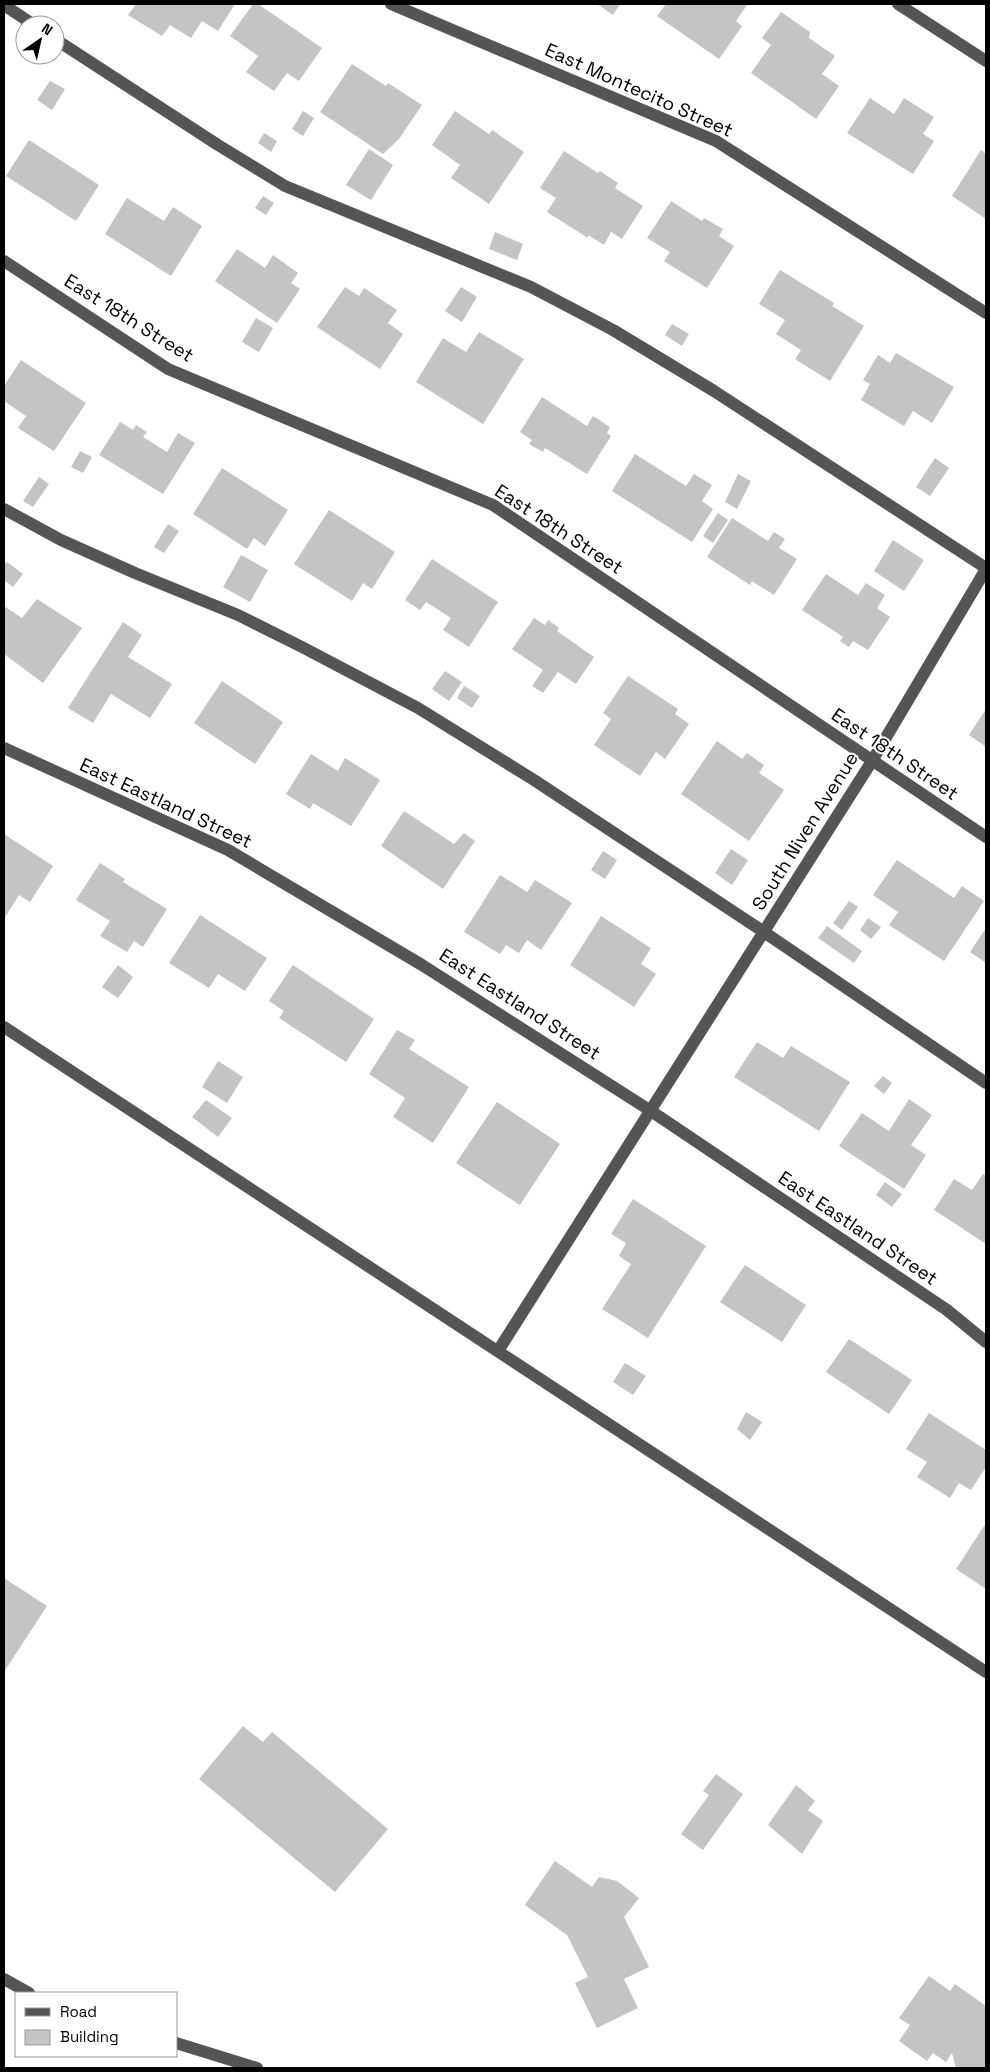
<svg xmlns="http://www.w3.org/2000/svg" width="990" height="2072" viewBox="0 0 990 2072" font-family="'Space Grotesk',sans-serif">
<rect width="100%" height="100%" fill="#fff"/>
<path fill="#c4c4c4" d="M136,4H235L218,31L202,21L191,38L170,25L162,36L128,15Z
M253,4H258L322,48L299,81L287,73L274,91L246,72L258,56L230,36Z
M597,4H620L613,15Z
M666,4H746L747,5L736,21L742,26L719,59L657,16Z
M781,12L810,32L809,38L835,56L822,74L839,86L816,119L751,73L771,45L762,38Z
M352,64L386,86L388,83L422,105L399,139L383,154L320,112Z
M50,81L65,89L52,110L37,100Z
M870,98L894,114L904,98L934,117L923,134L934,141L913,174L847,133Z
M303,111L314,118L303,136L292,129Z
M455,111L489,134L492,130L524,152L489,204L451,178L460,165L432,145Z
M264,133L277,141L271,152L258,143Z
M29,140L99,185L76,221L6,176Z
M369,149L393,165L371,200L346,185Z
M981,150L986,154V219L952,196Z
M564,151L598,173L600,171L618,183L615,188L643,206L622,239L611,232L604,245L588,235V238L547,212L556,198L540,188Z
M263,196L274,203L266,215L255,208Z
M127,198L164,221L173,207L202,226L171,276L105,234Z
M671,201L702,221L704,218L723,229L719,236L734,246L707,288L664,261L670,252L647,238Z
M495,232L523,244L517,260L489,249Z
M237,249L265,268L273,255L298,273L291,283L300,289L277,323L215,281Z
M780,270L834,303L832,306L864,326L830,381L795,359L801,350L776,334L785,320L759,304Z
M345,287L359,296L364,288L397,310L388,323L403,334L380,369L317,327Z
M461,287L477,297L462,322L445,311Z
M256,318L273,328L259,352L242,342Z
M672,324L689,334L682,346L665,335Z
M479,332L524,359L483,424L416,382L443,338L466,352Z
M896,353L954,387L932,423L913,411L904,426L861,400L870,384L863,380L878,355L890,363Z
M21,360L86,403L54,451L18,428L26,416L4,401V386Z
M542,397L587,426L593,416L610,427L607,433L611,436L587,474L545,448L543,452L529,444L532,440L520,432Z
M120,422L133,430L136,425L147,432L143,437L167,452L178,433L195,443L163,494L99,455Z
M80,451L92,457L83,473L71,467Z
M635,454L686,486L694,474L712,485L702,501L713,509L692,542L612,491Z
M935,458L949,468L930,496L916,487Z
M222,468L288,510L265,546L254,538L247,549L193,514Z
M738,474L751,481L737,509L725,502Z
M39,477L49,484L33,507L23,501Z
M329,510L395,552L372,589L363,583L352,601L294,564Z
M718,513L728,520L713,543L703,536Z
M732,518L768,541L774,532L785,539L779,548L797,559L774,595L752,581L750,585L707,557Z
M168,524L179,531L164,553L154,547Z
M893,540L924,560L904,591L874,571Z
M241,555L268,570L250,602L223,587Z
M432,559L498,602L469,647L443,630L451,618L426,602L420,610L405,600Z
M7,562L23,574L13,587L4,580V566Z
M826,574L858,595L866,583L885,595L877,608L890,617L868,650L853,641L849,647L840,641L843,637L802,610Z
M37,599L82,628L43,683L4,654V606L22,618Z
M534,618L545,625L548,620L559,628L557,631L594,657L576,684L558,672L543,693L532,686L543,670L512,649Z
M123,622L142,635L128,657L172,684L150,718L111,694L93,723L68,708Z
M445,671L462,682L449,701L432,689Z
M628,676L678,709L675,714L689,724L665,759L656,752L640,776L594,745L611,719L603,713Z
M222,681L283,722L255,764L194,723Z
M464,686L480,696L472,708L457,698Z
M986,709V747L969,735Z
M717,741L742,759L747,753L764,765L759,773L784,790L749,841L681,794Z
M311,754L338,771L345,758L380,780L351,826L313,803L310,809L286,794Z
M404,811L454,844L464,833L475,841L443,889L381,846Z
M4,834L53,866L30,902L19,895L4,919Z
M731,849L748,860L732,885L715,873Z
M603,851L617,860L605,879L591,870Z
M897,860L954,898L962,886L984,901L944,961L889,925L898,912L873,895Z
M100,863L125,879L123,882L167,909L143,947L134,941L127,952L100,936L110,921L76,900Z
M500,875L527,892L535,880L572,903L541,950L527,940L519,953L506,945L500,954L464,932Z
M849,901L858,907L842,930L833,923Z
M200,915L267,958L245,991L218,974L209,988L169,963Z
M601,916L651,948L641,964L656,974L634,1007L570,965Z
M868,918L881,927L871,939L860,930Z
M827,926L862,951L854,963L818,938Z
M986,928V963L970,952Z
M118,965L133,977L118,998L102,987Z
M293,965L374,1019L346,1062L279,1018L284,1011L269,1001Z
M397,1030L415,1040L409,1049L469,1087L433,1143L393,1117L405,1098L369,1074Z
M757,1042L783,1058L791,1046L850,1082L819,1131L734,1077Z
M218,1061L243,1077L227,1103L202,1087Z
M883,1076L892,1083L884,1094L874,1086Z
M909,1099L932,1115L911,1145L926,1155L904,1189L839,1146L862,1113L889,1131Z
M206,1100L232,1118L218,1137L192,1117Z
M497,1102L560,1144L520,1205L456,1163Z
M983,1174L986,1176V1244L934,1210L954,1179L972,1190Z
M885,1182L902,1194L892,1207L876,1195Z
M633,1199L706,1246L648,1338L602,1309L631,1264L619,1256L626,1243L611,1234Z
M745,1265L806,1305L782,1342L720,1302Z
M849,1339L912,1380L889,1414L826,1372Z
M625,1363L646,1376L633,1395L613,1382Z
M746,1412L762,1422L750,1440L737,1429Z
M929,1413L986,1450V1467L971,1490L959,1483L950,1498L917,1477L927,1462L906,1449Z
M986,1523V1589L956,1569Z
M4,1578L47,1606L4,1672Z
M243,1726L263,1742L272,1732L388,1829L335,1892L199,1779Z
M716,1774L743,1794L703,1850L681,1834L709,1795L703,1791Z
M796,1785L815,1801L808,1810L823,1821L802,1854L768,1825Z
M555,1861L592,1887L599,1877L617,1881L639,1898L624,1917L649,1967L624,1979L638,2008L597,2028L575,1983L588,1977L567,1935L525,1905Z
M929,1976L950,1991L955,1984L986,2006V2068H956L952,2053L946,2062L933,2053L927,2061L899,2041L910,2025L899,2018Z"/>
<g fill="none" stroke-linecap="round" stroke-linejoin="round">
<path stroke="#555" stroke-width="12" d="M391,4L716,141L986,313
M898,4L986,61
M4,5L34,25
M55,39L218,145L285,186L531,287L613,330L714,391L986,568
M4,261L168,369L493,505L986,837
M4,509L61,540L135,573L238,615L302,647L418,708L534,780L764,932L986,1083
M4,748L228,850L422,965L651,1111L947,1310L986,1342
M4,1027L986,1672
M498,1351L872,761L986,569
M4,1979L29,1993
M176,2043L257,2068"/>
</g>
<g text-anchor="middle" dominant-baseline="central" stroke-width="4" stroke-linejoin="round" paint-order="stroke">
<g font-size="19" fill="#000" stroke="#fff">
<text transform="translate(639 90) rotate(24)">East Montecito Street</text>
<text transform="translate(129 318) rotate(32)">East 18th Street</text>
<text transform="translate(559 529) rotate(33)">East 18th Street</text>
<text transform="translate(895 754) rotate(34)">East 18th Street</text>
<text transform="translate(166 803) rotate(25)">East Eastland Street</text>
<text transform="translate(805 831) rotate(-58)">South Niven Avenue</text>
<text transform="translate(520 1004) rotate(33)">East Eastland Street</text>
<text transform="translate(858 1228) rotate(34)">East Eastland Street</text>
</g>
</g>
<rect width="990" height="2072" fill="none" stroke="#000000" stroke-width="10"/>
<rect x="15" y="1992" width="162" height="65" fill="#ffffff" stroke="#999999"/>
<rect x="25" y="2008" width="25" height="8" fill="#555555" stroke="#999999"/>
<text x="60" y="2017" font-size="15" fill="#000000">Road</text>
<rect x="25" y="2030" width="25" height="15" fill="#c4c4c4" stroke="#999999"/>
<text x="60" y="2042" font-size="15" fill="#000000">Building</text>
<g transform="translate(40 40) rotate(34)"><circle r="24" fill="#ffffff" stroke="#999999"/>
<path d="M0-4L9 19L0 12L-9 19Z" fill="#000000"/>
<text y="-8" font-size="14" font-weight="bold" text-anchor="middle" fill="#000000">N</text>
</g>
</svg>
